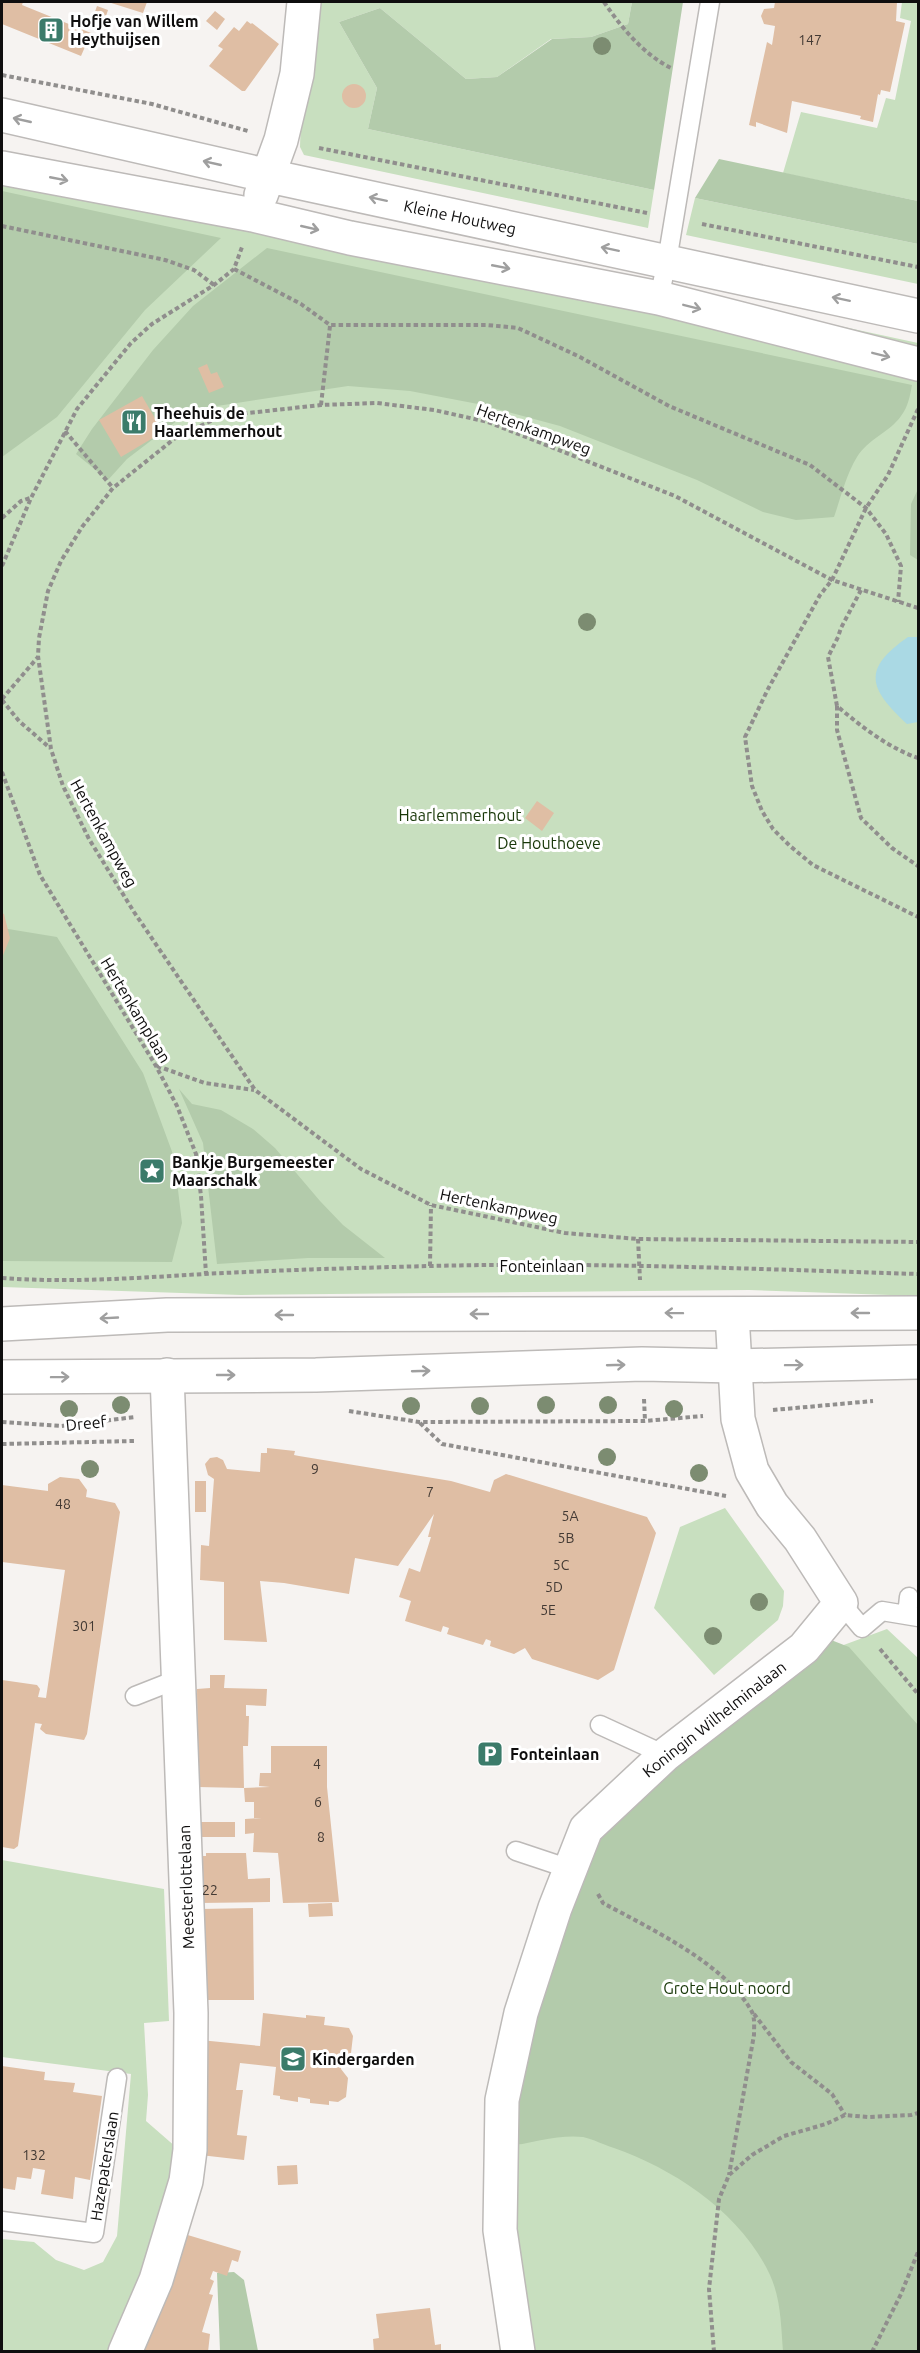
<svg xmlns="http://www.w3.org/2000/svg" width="920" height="2353" viewBox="0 0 920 2353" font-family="Ubuntu,sans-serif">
<rect width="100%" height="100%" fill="#f6f3f1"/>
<path fill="#c8dfbf" d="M317,2H632L628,24L591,37L551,39L497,77L466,79L380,8L339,22L377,88L368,129L654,190L648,228L304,155L300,147L301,115Z
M902,2H918V201L783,173L801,112L877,128L886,98L895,100L911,21L900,18Z
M2,156L184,184L918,343V1296L749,1290L241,1295L2,1287Z
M695,198L918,244V284L686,235Z
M725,1508L784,1591L783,1606L778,1620L714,1675L654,1608L680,1527Z
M887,1629L918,1658V2351H525L506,2147L521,2144L822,1653Z
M2,1860L164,1889L169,2021L144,2023L148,2095L146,2121L177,2148L169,2198L114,2351H2V2239L34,2242L56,2260L84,2270L103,2262L117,2236L131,2074L2,2057Z"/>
<path fill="#b3cbab" d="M632,2H683L654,190L368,129L377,88L339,22L380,8L466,79L497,77L552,39L591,37L628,24Z
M719,159L918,201V244L695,198Z
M2,191L221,238L145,310L57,417L2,457Z
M267,248L912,385C910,396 908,407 901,416C890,432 868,439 857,457C846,475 841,497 834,517L796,520L763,512L697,480L560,426L478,404L410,391L348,386L191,410L127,459L108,480L76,454L92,429L153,350L193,306Z
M918,489V560L910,555L911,504Z
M2,928L57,937L143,1073L174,1157L182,1223L172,1262L2,1261Z
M179,1089L192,1104L221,1110L253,1129L275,1148L320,1201L343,1225L385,1258H308L217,1264L203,1143Z
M826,1638L849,1647L918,1725V2351H783C781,2326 781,2299 770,2275C741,2213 676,2170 614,2148C604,2145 593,2139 583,2137C561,2134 529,2143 506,2147L504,2065L601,1835L630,1803Z
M234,2272L244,2280L258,2351H220L217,2273Z"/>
<path fill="#aad9e4" d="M908,637H918V722L907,724C868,688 862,669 908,637Z"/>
<path fill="#dfbea4" d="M2,2H23L22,5L91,33L81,56L2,24Z
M108,2H147L143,13Z
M775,2H897L896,21L905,23L890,92L881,90L880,95L878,94L873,122L860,119L861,116L792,101L787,133L756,122V127L749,125L767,42L772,45L775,26L764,24L761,16L764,9L774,8Z
M97,6L108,10L102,28L91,23Z
M215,11L225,19L217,30L206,21Z
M247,21L251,24L252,23L279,44L245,91H242L209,66L223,49L218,46L234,27L239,31Z
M342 96a12 12 0 1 1 24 0a12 12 0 1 1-24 0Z
M207,364L211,374L217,372L224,387L209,393L198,368Z
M142,396L163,432L121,457L99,420Z
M537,801L554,813L542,831L525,818Z
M2,913L4,914L10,938L2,958Z
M267,1448L295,1451L294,1455L299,1456L451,1481L490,1492L494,1480L506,1474L647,1517L656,1533L614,1670L598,1680L532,1659L525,1648L514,1654L490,1646L491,1641L486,1639L483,1645L447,1634L449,1628L443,1626L441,1632L405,1621L411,1601L399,1597L409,1568L420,1572L431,1537H428L434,1514L398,1566L355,1558L349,1594L284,1583L260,1581L267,1642L224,1640V1582L200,1580L201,1545L209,1546L214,1479L208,1475L205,1464L210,1458L217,1457L223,1460L227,1469L260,1472L261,1453H267Z
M60,1477L79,1479L87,1490L86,1497L115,1503L120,1512L87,1734L84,1740L46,1734L40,1729L42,1724L35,1723L18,1846L14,1849L2,1847V1680L37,1685L40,1689L38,1697L46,1698L65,1570L2,1562V1485L48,1491V1484Z
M195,1481H206V1512H195Z
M210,1675H225L224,1688L267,1689L266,1706L246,1705V1716H249L248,1746H243L244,1788L198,1787L197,1689L210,1688Z
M271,1746H327V1787L339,1902L283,1903L278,1853L253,1852L254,1833L245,1834V1819L262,1818H254V1802H245L244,1788L270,1787L259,1786L260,1773H271Z
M198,1822H235V1837H198Z
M206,1853H246L248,1879L270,1878V1902L199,1903V1856H206Z
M332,1903L333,1916L309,1917L308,1904Z
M253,1908L254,2000H203L201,1909Z
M263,2013L306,2018V2015L325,2017L324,2025L349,2028L353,2036L351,2053L342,2059L341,2069L348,2078L346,2097L338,2102L329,2101V2105L310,2103V2099L298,2097V2102L280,2099V2096L273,2095L276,2067L240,2063L236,2090H243L237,2135L247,2136L244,2160L200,2155V2040L260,2046Z
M2,2066L45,2072L44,2080L75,2083L73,2092L102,2096L90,2180L75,2177L73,2199L41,2194L45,2170L33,2168L31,2179L17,2177L15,2190L2,2188Z
M297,2165L298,2184L278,2185L277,2166Z
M181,2233L241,2251L238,2262L232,2260L227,2276L213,2271L210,2279L214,2281L209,2294L213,2295L202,2332L210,2334L208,2352H141Z
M430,2308L435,2345L441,2344V2352H374L373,2339L379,2338L376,2314Z"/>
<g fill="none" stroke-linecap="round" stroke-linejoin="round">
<defs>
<path id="service" d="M659,298L667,261L710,2
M841,1603L862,1628L882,1611L918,1617
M907,1615L909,1597
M135,1696L168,1683L179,1681
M600,1725L665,1755
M516,1851L570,1869
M2,2221L94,2233L117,2078"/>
<path id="minor" d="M2,115L269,176L918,316
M2,168L253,215L350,238L659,298L918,364
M261,195L281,140L297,74L304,2
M125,2352L156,2280L186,2181L190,2150L191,2013L167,1375
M518,2352L500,2230L502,2100L521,2013L555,1908L586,1829L665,1755L804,1648L841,1603L800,1539L772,1505L752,1471L738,1419L732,1314"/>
<path id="primary" d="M2,1324L167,1315L918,1313
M2,1377L316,1375L642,1364L735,1366L918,1362"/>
</defs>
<use href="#service" stroke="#bdbab8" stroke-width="21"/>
<use href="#minor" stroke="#bdbab8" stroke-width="36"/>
<use href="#primary" stroke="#bdbab8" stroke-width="36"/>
<path stroke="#908e8d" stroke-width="4" stroke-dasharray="4.5 3" stroke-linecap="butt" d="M604,2C621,27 643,54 671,68
M2,75L152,104L248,131
M319,148L647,213
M702,224L918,267
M2,226L165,260L194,270L214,285
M234,269L301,304L330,325H487L518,328L578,356L669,406L810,465L866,508L886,534L901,566L898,602
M321,405L330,326
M918,409L888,475L866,508L832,580L820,595L768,689L745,737L752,786L762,811L773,829L790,846L813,865L918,917
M65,431L113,488
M2,518L21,501L30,498
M2,566L31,498L77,409L131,343L152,324L214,285L234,269L242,247
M861,590L841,628L838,637L828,657L837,706C862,727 887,747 918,758
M918,608L832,580L675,496L488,422L434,410L377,403L321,405L221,416L174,439L113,488L82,527L61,561L48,591L39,638L38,656L51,749L63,786L89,839L134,912L255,1090L361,1169L431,1205L565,1233L638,1239L918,1242
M2,699L38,657
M2,700L19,721L50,748
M837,706V730L861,818L892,848L918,866
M2,772L40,875L156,1066L177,1106L196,1154L201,1196L206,1274
M157,1066L205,1083L254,1090
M638,1239L640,1280
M430,1266L431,1205
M2,1278C69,1283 136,1278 204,1274C279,1270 355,1268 430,1266C593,1262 756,1269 918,1274
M644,1399L645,1421
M773,1410L873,1401
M349,1411L419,1422L645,1421L703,1416
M2,1422L61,1426L135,1417
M420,1423L442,1444L726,1496
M2,1444L134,1441
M880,1649L918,1694
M598,1894L603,1903C649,1928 726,1964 752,2012C755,2018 754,2028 754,2035L729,2175
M754,2014L791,2062L832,2094L845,2115
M714,2352L709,2289L719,2199L729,2175L752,2155L784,2136L826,2124L845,2115L868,2117L911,2115L918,2113
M872,2352L901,2294L918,2252"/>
<use href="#service" stroke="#fff" stroke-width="18"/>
<use href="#minor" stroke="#fff" stroke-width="33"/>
<use href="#primary" stroke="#fff" stroke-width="33"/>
</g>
<g fill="#7c8c71">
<circle cx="602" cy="46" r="9"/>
<circle cx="587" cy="622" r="9"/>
<circle cx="121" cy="1405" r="9"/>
<circle cx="546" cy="1405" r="9"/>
<circle cx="608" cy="1405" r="9"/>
<circle cx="411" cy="1406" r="9"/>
<circle cx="480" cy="1406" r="9"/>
<circle cx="69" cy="1409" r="9"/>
<circle cx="674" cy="1409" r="9"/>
<circle cx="607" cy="1457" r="9"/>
<circle cx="90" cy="1469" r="9"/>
<circle cx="699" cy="1473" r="9"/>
<circle cx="759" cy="1602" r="9"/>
<circle cx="713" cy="1636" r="9"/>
</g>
<defs><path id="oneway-shaft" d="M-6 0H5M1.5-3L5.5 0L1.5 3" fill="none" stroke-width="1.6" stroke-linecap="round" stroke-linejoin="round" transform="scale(1.5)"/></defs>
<g stroke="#9f9f9f">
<use href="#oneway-shaft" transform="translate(22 120) rotate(-167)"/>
<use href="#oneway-shaft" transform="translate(212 163) rotate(-167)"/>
<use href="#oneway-shaft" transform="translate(59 179) rotate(11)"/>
<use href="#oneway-shaft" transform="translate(378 199) rotate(-168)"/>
<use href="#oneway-shaft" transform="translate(310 228) rotate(13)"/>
<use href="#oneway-shaft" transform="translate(610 249) rotate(-168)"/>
<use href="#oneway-shaft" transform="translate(501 267) rotate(11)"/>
<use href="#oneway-shaft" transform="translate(841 299) rotate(-168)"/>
<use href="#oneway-shaft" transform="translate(692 307) rotate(14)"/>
<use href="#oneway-shaft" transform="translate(881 355) rotate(14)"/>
<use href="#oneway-shaft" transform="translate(674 1313) rotate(-179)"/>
<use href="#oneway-shaft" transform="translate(860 1313) rotate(180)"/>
<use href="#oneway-shaft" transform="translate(479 1314) rotate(180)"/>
<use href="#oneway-shaft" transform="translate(284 1315) rotate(180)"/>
<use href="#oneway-shaft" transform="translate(109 1318) rotate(177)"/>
<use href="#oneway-shaft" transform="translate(616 1365) rotate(-2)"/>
<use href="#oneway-shaft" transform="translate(794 1365) rotate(-1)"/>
<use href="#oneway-shaft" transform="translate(421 1371) rotate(-2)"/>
<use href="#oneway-shaft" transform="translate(226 1375)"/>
<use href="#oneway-shaft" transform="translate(60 1377) rotate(-1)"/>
</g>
<defs>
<symbol id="building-square" viewBox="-11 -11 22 22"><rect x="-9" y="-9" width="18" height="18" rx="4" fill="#3b7b6a" stroke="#fff"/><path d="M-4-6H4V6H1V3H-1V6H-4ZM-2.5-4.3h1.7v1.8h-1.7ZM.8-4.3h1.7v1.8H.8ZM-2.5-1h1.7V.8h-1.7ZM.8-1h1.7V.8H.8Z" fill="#fff"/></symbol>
<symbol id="restaurant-square" viewBox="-11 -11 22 22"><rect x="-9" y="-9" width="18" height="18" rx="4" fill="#3b7b6a" stroke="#fff"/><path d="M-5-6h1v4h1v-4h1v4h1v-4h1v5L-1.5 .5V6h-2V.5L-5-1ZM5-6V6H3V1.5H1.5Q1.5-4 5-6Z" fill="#fff"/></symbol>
<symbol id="sight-square" viewBox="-11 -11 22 22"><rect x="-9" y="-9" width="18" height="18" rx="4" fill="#3b7b6a" stroke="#fff"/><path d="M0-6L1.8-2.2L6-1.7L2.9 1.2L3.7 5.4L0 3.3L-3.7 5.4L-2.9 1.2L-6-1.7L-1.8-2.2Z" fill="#fff"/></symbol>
<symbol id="parking-square" viewBox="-11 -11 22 22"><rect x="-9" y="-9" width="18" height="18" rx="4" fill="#3b7b6a" stroke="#fff"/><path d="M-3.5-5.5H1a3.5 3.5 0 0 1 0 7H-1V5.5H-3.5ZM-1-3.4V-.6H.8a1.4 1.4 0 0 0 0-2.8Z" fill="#fff"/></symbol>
<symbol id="school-square" viewBox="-11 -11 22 22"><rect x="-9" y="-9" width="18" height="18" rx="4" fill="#3b7b6a" stroke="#fff"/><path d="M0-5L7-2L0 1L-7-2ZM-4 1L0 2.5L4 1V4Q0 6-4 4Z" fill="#fff"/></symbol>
</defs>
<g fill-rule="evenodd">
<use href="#building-square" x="36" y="15" width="30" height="30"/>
<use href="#restaurant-square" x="119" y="407" width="30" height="30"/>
<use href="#sight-square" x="137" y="1156" width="30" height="30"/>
<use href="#parking-square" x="475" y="1739" width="30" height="30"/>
<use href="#school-square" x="278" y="2044" width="30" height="30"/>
</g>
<g text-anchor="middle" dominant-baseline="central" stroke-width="6" stroke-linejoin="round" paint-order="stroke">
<g font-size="14" fill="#433a34">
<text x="810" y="40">147</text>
<text x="315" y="1469">9</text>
<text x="430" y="1492">7</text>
<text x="63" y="1504">48</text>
<text x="570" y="1516">5A</text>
<text x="566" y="1538">5B</text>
<text x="561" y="1565">5C</text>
<text x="554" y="1587">5D</text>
<text x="548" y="1610">5E</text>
<text x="84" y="1626">301</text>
<text x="317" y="1764">4</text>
<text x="318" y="1802">6</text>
<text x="321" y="1837">8</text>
<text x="210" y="1890">22</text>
<text x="34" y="2155">132</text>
</g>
<g font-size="16" font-weight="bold" fill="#0f0e0e" stroke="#fff" text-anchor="start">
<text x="70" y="21">Hofje van Willem<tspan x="70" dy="18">Heythuijsen</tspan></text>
<text x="154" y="413">Theehuis de<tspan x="154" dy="18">Haarlemmerhout</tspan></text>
<text x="172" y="1162">Bankje Burgemeester<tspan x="172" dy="18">Maarschalk</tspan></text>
<text x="510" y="1754">Fonteinlaan</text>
<text x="312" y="2059">Kindergarden</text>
</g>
<g font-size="16" fill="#0f0e0e" stroke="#fff">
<text transform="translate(460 217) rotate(12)">Kleine Houtweg</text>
<text transform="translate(534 429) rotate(20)">Hertenkampweg</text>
<text transform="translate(104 833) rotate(61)">Hertenkampweg</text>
<text transform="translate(136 1010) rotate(59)">Hertenkamplaan</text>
<text transform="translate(499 1206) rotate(12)">Hertenkampweg</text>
<text x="542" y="1266">Fonteinlaan</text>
<text transform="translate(86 1423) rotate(-6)">Dreef</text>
<text transform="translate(714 1719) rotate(-38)">Koningin Wilhelminalaan</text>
<text transform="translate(186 1887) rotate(-92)">Meesterlottelaan</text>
<text transform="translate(104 2166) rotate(-81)">Hazepaterslaan</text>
</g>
<g font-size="16" fill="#193809" stroke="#fff">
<text x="460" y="815">Haarlemmerhout</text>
<text x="549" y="843">De Houthoeve</text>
<text x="727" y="1988">Grote Hout noord</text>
</g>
</g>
<rect width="920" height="2353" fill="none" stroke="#0f0e0e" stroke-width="6"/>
</svg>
